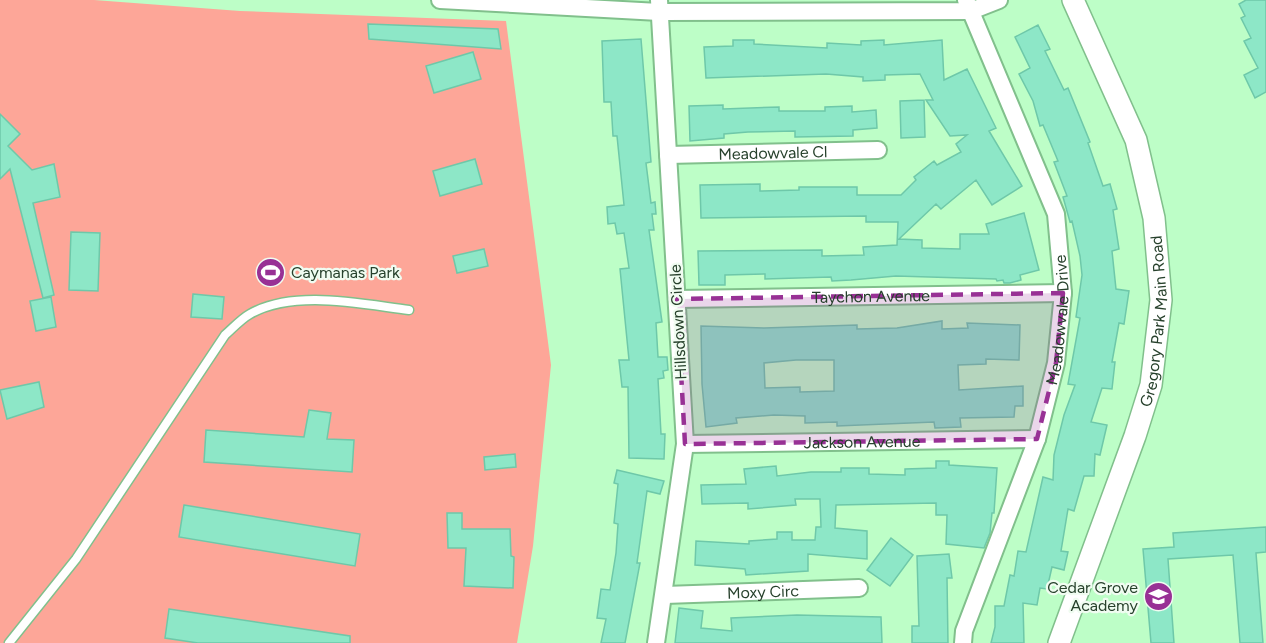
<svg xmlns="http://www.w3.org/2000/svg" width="1266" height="643" viewBox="0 0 1266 643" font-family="Figtree,sans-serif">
<rect width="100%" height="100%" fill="#bdfec7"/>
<path fill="#fda698" d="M0,0H94L240,11L506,21L551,365L533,546L517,643H0Z"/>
<path fill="#8de7c7" stroke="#6ec8a9" stroke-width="1.5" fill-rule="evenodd" d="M1246,0H1266V92L1255,98L1244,75L1258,68L1244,41L1251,38L1241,18L1245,16L1239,4Z
M368,24L498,29L501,49L369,39Z
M1038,25L1050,49L1045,51L1064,90L1068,88L1090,142L1088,143L1103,186L1110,184L1117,209L1113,210L1119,249L1112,251L1116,289L1129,291L1124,324L1119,323L1112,362H1115L1112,389L1102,388L1091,422L1107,425L1100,455L1095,454L1094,476H1084L1074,511L1068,509L1061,551L1068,552L1064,570L1052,567L1047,589L1040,588L1037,605L1023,603L1024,643H991L995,627V606H1004L1010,575L1014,576L1018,551L1026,552L1043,477L1053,480L1054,455L1064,415L1075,385L1068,384L1080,318L1076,317L1082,275L1080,256L1072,221L1070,222L1063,197L1067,196L1054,162L1058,161L1043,125L1040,126L1033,101L1019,74L1030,68L1015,37Z
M641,39L651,162L646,163L651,203L655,202L656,214H652L654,230H649L662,322L656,323L658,357H667L668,370L663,371L664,378L658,379L661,434H665L664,459L629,458L628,387H622L619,360H629L620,269L629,268L624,233L617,234L615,223L608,224L607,207L624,205L617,136H613L611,102H604L602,41Z
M733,40H754V44L827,48V43L861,45V41L884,40V45L942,40L944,80L967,69L996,128L989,131L1022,186L992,205L976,180L941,209L936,204L899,239L922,240V248L960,249V234H989L986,224L1024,213L1039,270L1020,275L1021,280L1010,283H1004L1003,280L997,281L996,279L896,276L851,280L832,281L831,277L765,279V274L725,275V285H699L698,251L822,250V256L864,255L863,247L897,245L898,222H866V216L701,218L700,185L760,184V191L799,190V187H857V195H901L916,180L914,177L934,161L937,165L961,152L956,144L967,135L950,136L926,100H933L920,74L885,75V80L863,81V77L826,74L706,78L704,47L733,46Z
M473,52L481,79L434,93L426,66Z
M924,100L925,137L901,138L900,101Z
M723,105V109L779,107V111H825V107L852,106V112L876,110L877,128L853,130V136L795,137V131L748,132L724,134V138L690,141L689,106Z
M0,114L20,134L8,146L32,170L54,164L60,197L33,203L54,295L43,298L10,169L0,179Z
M475,159L482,184L440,196L433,171Z
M71,232L100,233L98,291L69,290Z
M484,249L488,266L457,273L453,256Z
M193,294L224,297L222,319L191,317Z
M51,297L56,327L36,331L30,301Z
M942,321V329L968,328L967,323L1020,325L1019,360L986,359V364L958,365L959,390L1023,386V406H1015L1014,417L960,418L961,427L935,428L934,422L837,426V422L805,423V416L774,415L736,418L737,423L706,427L702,384L701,326L764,328L857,325V329L897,328ZM796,360H834V391L800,392V387L765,388L764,363Z
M39,382L44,407L7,419L0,390Z
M309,410L331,413L327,439L354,440L352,472L204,462L206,430L304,437Z
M515,454L516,467L485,470L484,457Z
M936,461H949V465L997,468L994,513H992L990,533L984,548L946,544L947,515H936V503L836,505L835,528L867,531V559L808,554V571L746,575L745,569L695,565L696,541L749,544V541L777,539V532H792V540H815L816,527H821L820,499H795L796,505L748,509V503L702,504L701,485L746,484L744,469L776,466L777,476L811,472H841V468H869V474L905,475V469L936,468Z
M617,470L664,481L660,494L647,491L637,563H640L625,643H601L606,619L597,618L601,589L610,590L616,553L618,524L614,523L618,484L614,483Z
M184,505L360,534L355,566L179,537Z
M447,513H462V529H510L511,556L514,557L513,588L464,586L466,548H448Z
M1266,527V552L1256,553L1263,643H1240L1233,555L1168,559L1174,643H1151L1143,549L1174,547L1173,533Z
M891,538L913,555L890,586L867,570Z
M949,554L952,578H947L948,643H912V626H919L917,556Z
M679,608L703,611L701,628L732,631L731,618L797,615L881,617L882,643H675Z
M169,609L350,636V643H198L165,638Z"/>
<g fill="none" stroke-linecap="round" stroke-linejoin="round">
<defs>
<path id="service" d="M9,643L76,559L225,335C233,328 241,319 250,314C294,289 361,304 409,310"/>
<g id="minor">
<path d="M440,0L659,12L971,11L999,0"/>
<path id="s1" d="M668,155L878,150"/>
<path id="s2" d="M677,299L1063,293"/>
<path id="s3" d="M685,444L1037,439"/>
<path id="s4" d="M665,595L859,588"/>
<path d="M656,643L685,444L659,0"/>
<path id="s5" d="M963,643L964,631L1037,439L1056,363L1063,293L1056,214L966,0"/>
</g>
<g id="tertiary">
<path id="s6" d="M1059,643L1135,436L1151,385L1161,300L1154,218L1136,140L1073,0"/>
</g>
</defs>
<use href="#service" stroke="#81c08c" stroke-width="11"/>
<use href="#minor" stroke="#81c08c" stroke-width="20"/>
<use href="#tertiary" stroke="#81c08c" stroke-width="24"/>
<use href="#service" stroke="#fff" stroke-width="8"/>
<use href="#minor" stroke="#fff" stroke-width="16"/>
<use href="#tertiary" stroke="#fff" stroke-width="21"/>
</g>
<path fill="#983195" fill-opacity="0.2" stroke="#983195" stroke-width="4.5" stroke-dasharray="12 8" stroke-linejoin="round" d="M1063,293L1056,363L1037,439L685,444L677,299Z"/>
<defs>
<symbol id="stadium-disc" viewBox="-11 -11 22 22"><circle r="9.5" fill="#983195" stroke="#f0fcf1"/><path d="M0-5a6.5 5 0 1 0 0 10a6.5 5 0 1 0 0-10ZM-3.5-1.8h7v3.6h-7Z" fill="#fff"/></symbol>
<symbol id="school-disc" viewBox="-11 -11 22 22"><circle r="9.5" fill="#983195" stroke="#f0fcf1"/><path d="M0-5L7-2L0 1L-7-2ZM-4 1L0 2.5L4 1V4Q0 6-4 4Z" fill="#fff"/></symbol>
</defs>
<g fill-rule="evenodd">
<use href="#stadium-disc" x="254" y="256" width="33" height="33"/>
<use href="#school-disc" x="1142" y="580" width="33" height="33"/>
</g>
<g text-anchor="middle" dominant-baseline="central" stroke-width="4.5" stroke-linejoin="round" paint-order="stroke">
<g font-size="16" fill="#27412c" stroke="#f0fcf1">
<text stroke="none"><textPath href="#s1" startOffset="105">Meadowvale Cl</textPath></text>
<text stroke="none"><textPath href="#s2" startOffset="194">Taychon Avenue</textPath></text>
<text stroke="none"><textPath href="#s5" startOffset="339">Meadowvale Drive</textPath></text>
<text stroke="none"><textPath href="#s6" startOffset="338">Gregory Park Main Road</textPath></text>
<text transform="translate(678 322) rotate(-93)">Hillsdown Circle</text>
<text stroke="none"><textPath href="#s3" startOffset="177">Jackson Avenue</textPath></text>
<text stroke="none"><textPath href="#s4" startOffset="98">Moxy Circ</textPath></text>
</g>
<g font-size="16" fill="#27412c" stroke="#f0fcf1" text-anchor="start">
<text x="291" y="272">Caymanas Park</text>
<text x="1138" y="587" text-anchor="end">Cedar Grove<tspan x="1138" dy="18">Academy</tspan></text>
</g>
</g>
</svg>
